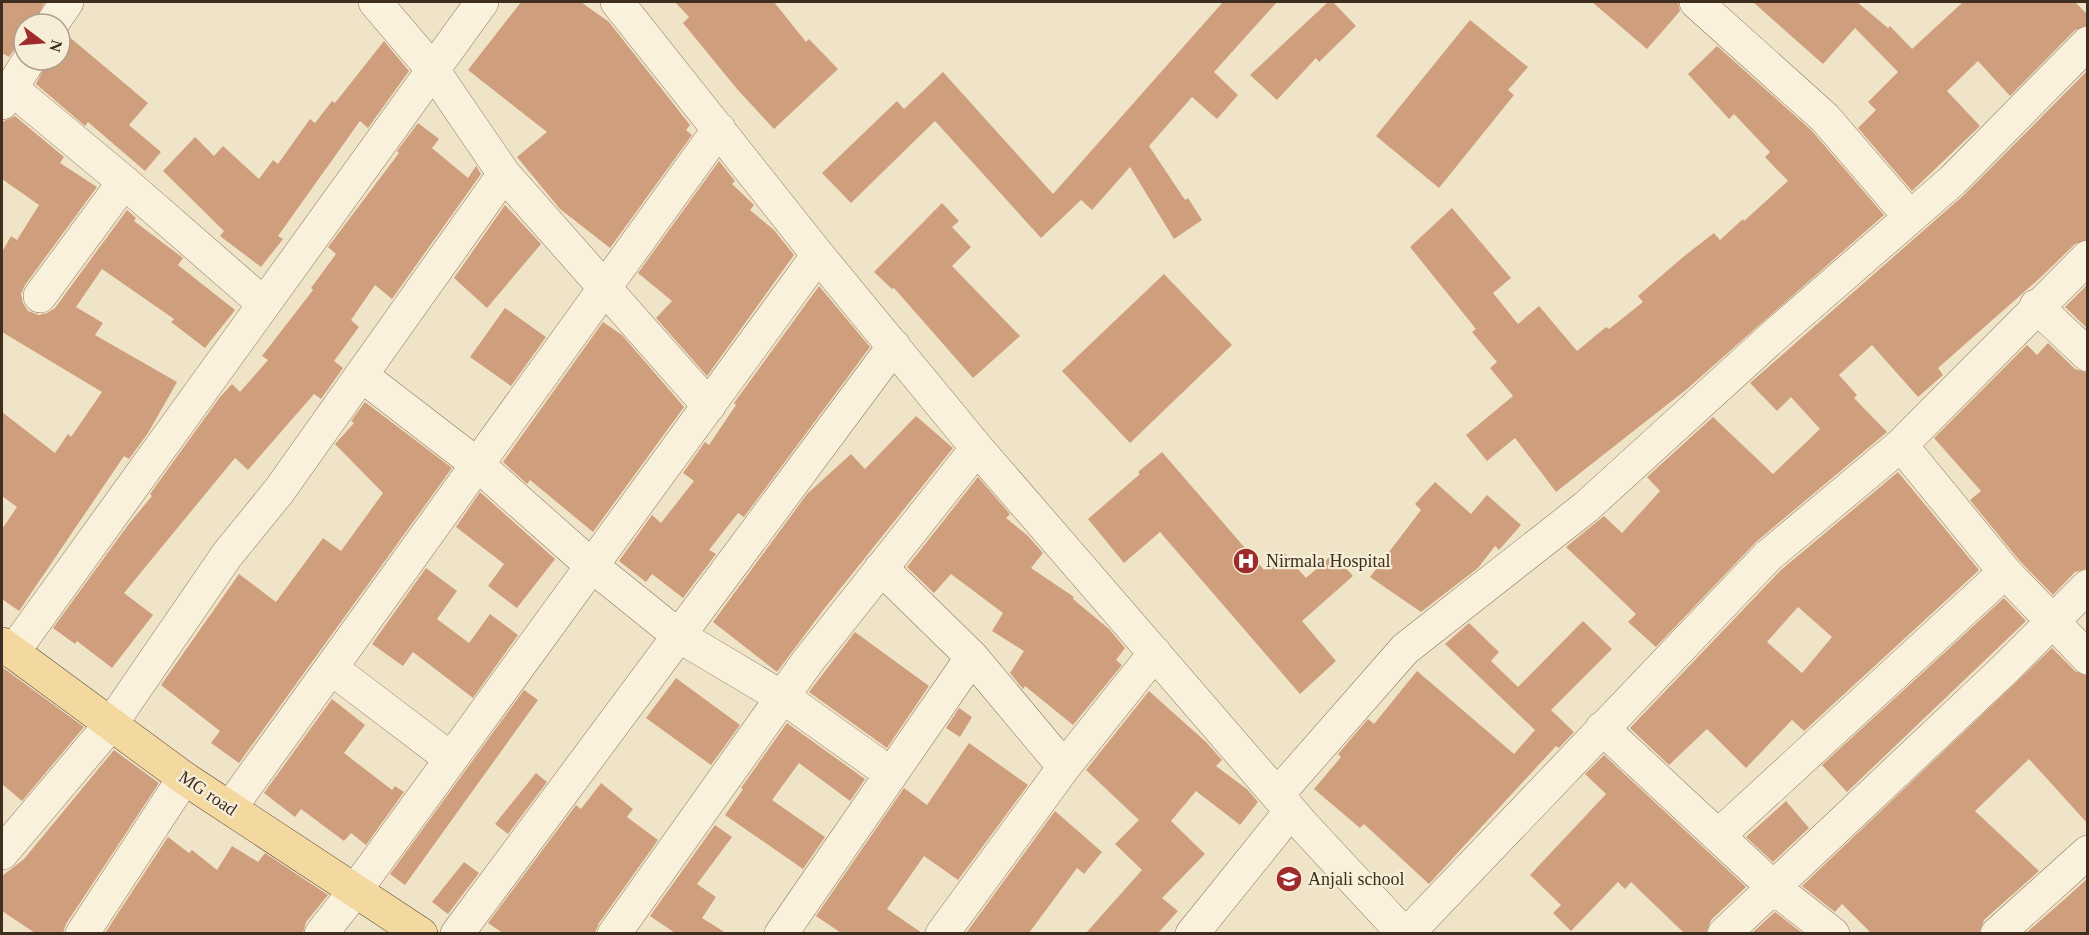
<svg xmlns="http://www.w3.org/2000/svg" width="2089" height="935" viewBox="0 0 2089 935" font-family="Georgia,serif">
<rect width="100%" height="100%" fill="#f0e4c8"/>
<path fill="#cf9f7d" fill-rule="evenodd" d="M2,2H45L33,24H24V42L14,50L9,57L2,53Z
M521,2H581L609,22L690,125L686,130L692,135L610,248L560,209L517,157L547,132L468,70Z
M675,2H774L806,42L809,39L838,69L774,129L737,89L683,23L689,17Z
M1223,2H1277L1214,72L1238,95L1217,119L1192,97L1149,146L1185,200L1188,198L1202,220L1174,239L1130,167L1092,210L1081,200L1041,238L935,121L851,203L822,173L897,101L904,109L943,72L1053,194Z
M1328,2H1333L1356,26L1319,62L1316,58L1277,100L1250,75Z
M1592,2H1678L1680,11L1647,49Z
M1753,2H1857L1888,28L1890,26L1912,49L1963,2H2075L2088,15V25L2075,30L2010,96L1978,61L1947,91L1980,126L1912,191L1858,128L1876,110L1868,102L1898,72L1855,28L1823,64Z
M1470,20L1528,67L1508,90L1514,95L1439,188L1376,136Z
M67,35L148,103L129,125L161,152L145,171L88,122L85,126L36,84L48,60H60V41Z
M384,41L409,71L368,128L360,121L278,236L283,239L261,267L220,236L224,231L163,171L195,137L214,156L223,146L259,179L273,160L278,164L310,119L315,123L332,101L335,103Z
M1717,46L1812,131L1884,215L1687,389L1556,492L1515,438L1487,461L1466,435L1513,396L1490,368L1497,362L1472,332L1476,329L1410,247L1452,208L1511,278L1493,293L1518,324L1539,306L1577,351L1606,327L1609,329L1643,302L1638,296L1683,257L1714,233L1720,240L1743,219L1744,221L1788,181L1765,157L1770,152L1734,114L1729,119L1688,74Z
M2088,70V239L2075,244L2041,277L1938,368L1943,375L1918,397L1872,345L1839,375L1857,395L1854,398L1887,432L1756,542L1656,647L1628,622L1636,614L1566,547L1604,516L1622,533L1660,491L1647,477L1713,417L1773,474L1820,429L1791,397L1777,411L1750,383L1965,194Z
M15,116L64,157L60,163L97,187L25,285L21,294L23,303L28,311L39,315L47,313L55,308L127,210L136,218L134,221L183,258L178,265L235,310L205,348L171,322L174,319L102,269L76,307L103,323L95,335L177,382L148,433L129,459L124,456L19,611L2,599V529L17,507L2,496V412L55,453L68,434L71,437L102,392L2,332V252L11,236L17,240L39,205L2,179V122Z
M418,123L439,139L432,148L468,178L476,166L481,174L392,299L375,285L351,320L359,327L334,361L343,368L321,399L314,394L248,470L235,458L124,593L153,615L112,668L77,641L75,644L53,628L128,525L152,496L150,494L220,397L232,384L240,392L268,360L262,356L313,290L311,288L336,254L328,247L399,153L397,151Z
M719,161L735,181L732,184L754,205L750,210L774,230L794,255L707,376L656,318L672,301L638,273Z
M942,203L959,221L952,227L971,247L952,266L1020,336L973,378L894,288L892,289L874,272Z
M505,205L541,244L487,308L454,278Z
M1164,274L1232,345L1130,443L1062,371Z
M2088,284V329L2065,307Z
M819,286L870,347L744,517L738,513L709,550L716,554L683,598L652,574L646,582L619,561L652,515L661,523L694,481L683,473L705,442L709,445L736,405L734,403Z
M505,308L546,337L511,386L470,357Z
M603,322L622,335L684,407L593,532L530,480L527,484L503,462Z
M2048,343L2075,369L2088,373V568L2075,572L2053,595L2019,560L1970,500L1981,491L1934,438L2027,345L2037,355Z
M365,402L452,468L239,763L211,743L220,731L161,685L239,574L276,602L323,538L341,551L383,493L335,444L354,423L351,421Z
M916,416L953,448L824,609L777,672L713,622L807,494L851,454L865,469Z
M1162,452L1264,570L1284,553L1306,578L1333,554L1353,576L1302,621L1336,661L1300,694L1160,532L1124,563L1088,519L1140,474L1138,472Z
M1898,472L1979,570L1804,731L1792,720L1746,768L1707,729L1669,765L1630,728L1781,570ZM1798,607L1832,637L1802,673L1767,642Z
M978,477L1010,514L1006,518L1028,536L1043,553L1031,568L1074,597L1073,599L1109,629L1125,648L1116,660L1122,665L1073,725L1025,686L1023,689L1010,673L1024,651L992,631L1003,613L951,574L934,593L907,567Z
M1435,482L1471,514L1487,495L1521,525L1499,550L1495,546L1478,568L1421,612L1370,577L1421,510L1415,504Z
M480,492L555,559L517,608L488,586L504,564L456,527Z
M426,568L457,591L437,619L469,643L490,614L518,635L473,698L413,652L403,666L372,644Z
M2004,598L2026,621L1847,792L1822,765Z
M1583,621L1612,649L1551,710L1574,732L1559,748L1556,746L1429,884L1364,824L1360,828L1314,789L1341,757L1338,754L1368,719L1374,724L1417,671L1514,754L1535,730L1445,644L1469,623L1499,652L1491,661L1518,687Z
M855,632L929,686L887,748L809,692Z
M2052,648L2075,671L2088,676V824L2029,759L1975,811L2039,871L1984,920L1979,933H1871L1842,904L1835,912L1802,886Z
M2,667L84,727L22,801L2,784Z
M676,678L740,725L711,765L646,718Z
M524,690L538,700L405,885L390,874Z
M1149,691L1206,742L1222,760L1216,766L1248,790L1258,802L1240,825L1196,791L1171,821L1205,854L1162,898L1178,911L1158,933H1086L1142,870L1115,844L1139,820L1086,770Z
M332,699L365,725L344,753L392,790L395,786L404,792L366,845L351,833L344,841L301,809L295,817L264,793Z
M959,708L972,717L960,737L946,728Z
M787,723L865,779L850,801L799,763L772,800L825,837L803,869L725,815L743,789L741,788Z
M969,743L1028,785L958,880L924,856L887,909L922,933H841L816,916L904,788L927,805Z
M114,750L159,783L66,924L63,933H35L2,911V876L24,859Z
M1604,755L1746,887L1711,920L1706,933H1684L1631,882L1625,889L1618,882L1571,931L1553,913L1561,905L1530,875L1606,794L1585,774Z
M536,773L547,782L508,834L495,824Z
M601,783L633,809L627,817L658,840L599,923L595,933H503L488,923L576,805L581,809Z
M1786,801L1809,828L1773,862L1746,837Z
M1055,811L1102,852L1084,874L1077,868L1029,933H966Z
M715,825L732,837L697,884L716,897L702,918L726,933H675L650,916Z
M168,837L189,853L192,850L217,870L232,846L258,862L265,853L328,895L306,922L303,933H105Z
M464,862L479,873L448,914L432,902Z
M2088,878V933H2026L2066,898Z
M1775,912L1802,933H1752Z"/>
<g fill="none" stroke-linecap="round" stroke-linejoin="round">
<defs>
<path id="minor" d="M375,2L433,70L504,174
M617,2L818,255L977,448L1303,825L1404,934
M1696,2L1825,118L1910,217
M52,24L67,2
M11,88L124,182L264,304
M2,103L29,60
M40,296L124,182
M2036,306L2088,355
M361,375L478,465L592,566L679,636L790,702L891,774
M1901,445L2005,572L2088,658
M13,652L482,2
M972,657L1064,767L1155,653
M331,668L451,759
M1602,728L1773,887L1833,934
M1278,794L1405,649L1586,507L1777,333L1953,180L2088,43
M230,808L719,129
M1719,835L2005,572
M2,853L111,724L227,555L279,491L504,174L709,406
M82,934L184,778
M321,934L355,891L818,255
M457,934L894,346
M614,934L808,661L977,448
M781,934L972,657L881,568
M942,934L1064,767
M1192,934L1291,811
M1407,934L1768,556L1901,445L2088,257
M1724,934L2006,668L2088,586
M1997,934L2088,852"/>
<path id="major" d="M2,644L184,778L421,934"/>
</defs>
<use href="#minor" stroke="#8d765c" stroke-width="34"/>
<use href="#major" stroke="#5b4430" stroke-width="34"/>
<use href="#minor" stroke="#faf1dc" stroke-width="33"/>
<use href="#major" stroke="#f3d9a0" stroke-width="33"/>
</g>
<defs>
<symbol id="hospital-disc" viewBox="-11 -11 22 22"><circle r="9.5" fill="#9e2a2b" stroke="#f7eed8"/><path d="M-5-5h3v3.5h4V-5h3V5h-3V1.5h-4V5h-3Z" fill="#fff"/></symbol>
<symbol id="university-disc" viewBox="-11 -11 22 22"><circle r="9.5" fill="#9e2a2b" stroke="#f7eed8"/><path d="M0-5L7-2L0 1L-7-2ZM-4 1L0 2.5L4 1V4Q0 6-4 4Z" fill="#fff"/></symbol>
</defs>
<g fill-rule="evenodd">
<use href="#hospital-disc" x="1231" y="546" width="30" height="30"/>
<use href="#university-disc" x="1274" y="864" width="30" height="30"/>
</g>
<g text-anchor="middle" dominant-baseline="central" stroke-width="4.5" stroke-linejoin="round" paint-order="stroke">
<g font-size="18" fill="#3d2e20" stroke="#f7eed8" text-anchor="start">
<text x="1266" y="561">Nirmala Hospital</text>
<text x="1308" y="879">Anjali school</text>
</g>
<g font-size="18" fill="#3d2e20" stroke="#f7eed8">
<text transform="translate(208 793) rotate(34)">MG road</text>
</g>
</g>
<rect width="2089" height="935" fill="none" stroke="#3d2e20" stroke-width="6"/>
<g transform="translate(42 42) rotate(106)"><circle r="28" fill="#f7eed8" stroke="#ada18e" stroke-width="1.5"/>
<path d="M0-4.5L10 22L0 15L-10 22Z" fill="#9e2a2b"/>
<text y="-9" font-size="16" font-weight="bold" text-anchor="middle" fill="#3d2e20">N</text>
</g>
</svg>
